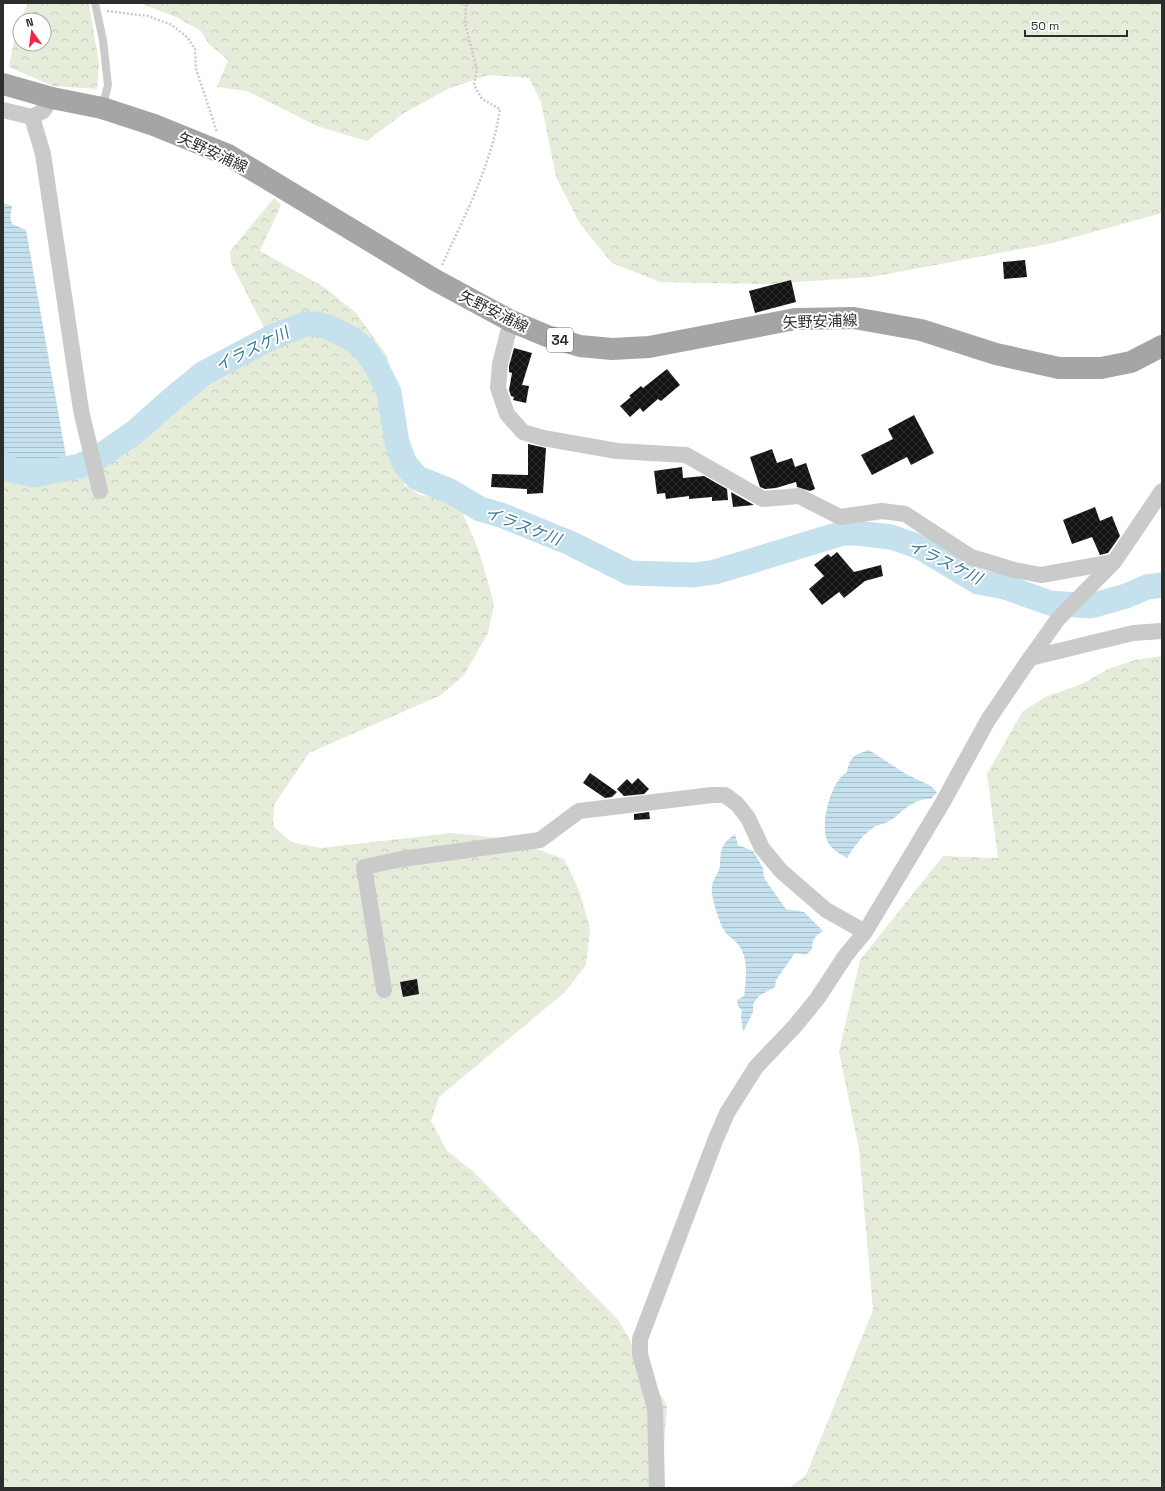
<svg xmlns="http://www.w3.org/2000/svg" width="1165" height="1491" viewBox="0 0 1165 1491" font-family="'Space Grotesk','Noto Sans JP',sans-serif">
<defs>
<pattern id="forest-crowns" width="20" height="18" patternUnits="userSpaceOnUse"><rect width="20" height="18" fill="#e5ecd9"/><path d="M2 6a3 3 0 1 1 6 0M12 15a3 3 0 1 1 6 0" fill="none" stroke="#c5cbbb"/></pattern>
<pattern id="water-rules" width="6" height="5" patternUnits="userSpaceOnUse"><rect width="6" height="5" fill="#c4e1ed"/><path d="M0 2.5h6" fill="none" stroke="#a9c1cc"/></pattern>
<pattern id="building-cross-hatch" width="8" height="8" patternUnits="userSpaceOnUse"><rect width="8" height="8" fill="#141414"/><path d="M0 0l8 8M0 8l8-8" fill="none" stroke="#2e2e2e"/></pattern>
</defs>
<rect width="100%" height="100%" fill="#fff"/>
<path fill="url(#forest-crowns)" d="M28,3H89L99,64L97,89L53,86L9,67L15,35L20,22V44H44V20H21Z
M139,3H1162V213L1053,243L871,277L767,284L660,282L612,263L580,224L556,177L541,102L529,78L488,75L448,89L404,113L367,141L317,126L247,91L217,87L228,60L209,44L201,31L176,17Z
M274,198L281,205L260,251L324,287L356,313L387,356L407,455L404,485L420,495L444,497L458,503L479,551L494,604L488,633L464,675L441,695L309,753L274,805L273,826L291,842L321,848L451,833L509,839L564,859L579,890L590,929L586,965L565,992L439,1097L431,1121L447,1151L474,1172L619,1321L667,1406L661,1488H3V477L8,475C30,477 54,480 75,472C111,459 138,432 167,409C200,383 235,361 271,341L231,263L230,251Z
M1162,656V1488H789L806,1475L873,1310L859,1149L839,1052L860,960L943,856L998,858L987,774L1022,712L1045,697L1082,684L1108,669L1135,660Z"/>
<path fill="url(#water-rules)" d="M3,203L12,206L10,217L12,224L26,230L67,462C46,465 24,465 3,470Z
M869,750L906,774L931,786L937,792L931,799C913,798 904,811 891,820C886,824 879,824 874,827C862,835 854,847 847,858C839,853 831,850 827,840C820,823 831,781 847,772C850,756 854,755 869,750Z
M735,834L738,845L753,851L763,868L764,878L786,909L804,912L823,931C815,936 812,939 812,949L806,955L795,953L776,980L775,987L759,996L753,1004V1012L743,1032L741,1017L742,1011L738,1006L737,1000L744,996C746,983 748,962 742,951C739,943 732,939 726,933C720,926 710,895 712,886C713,879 719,873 720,866C721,850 720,845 735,834Z"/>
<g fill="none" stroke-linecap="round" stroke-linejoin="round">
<path stroke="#c4e1ed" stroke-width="25" d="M3,464L12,470L34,475L80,466L102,455L135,432L171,400L204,373L272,337L305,324H317L328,327L352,339L364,349L375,364L389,392L397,443L405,464L417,478L448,490L480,509L501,515L570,543L630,573L694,575L715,572L843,533H856L891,537L920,547L978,582L1005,587L1050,603L1091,606L1126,596L1147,587L1162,585"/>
</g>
<path fill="url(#building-cross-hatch)" d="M1025,260L1027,277L1004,279L1003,262Z
M791,280L796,302L755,313L749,291Z
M514,348L532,353L522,385L529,386L526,403L513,400L514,397L511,396L509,390L512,373L509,372V366Z
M667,369L680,385L661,401L658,399L643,412L640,408L630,417L620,406L631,397L629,396L641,386L643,388Z
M914,415L934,453L911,465L907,457L872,475L861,455L893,439L888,429Z
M528,444L546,448L543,493L527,494V489L491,487L492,474L528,475Z
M772,449L777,463L792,458L795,467L806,463L815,489L810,491L797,487L796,482L776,488L765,489L760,487L750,457Z
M682,467L683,478L704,476L727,489L728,500L712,501V497L689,499V496L666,499L665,493L657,494L654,471Z
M731,492L754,505L733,507Z
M1095,507L1100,521L1112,516L1120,536L1108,553L1100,555L1092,537L1072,544L1063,520Z
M837,552L854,572L881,565L883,576L865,581L844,598L839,592L822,605L809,589L824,576L814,565L828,554L831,557Z
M590,773L617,792L612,797L605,798L583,783Z
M638,778L649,789L644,794L624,796L617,789L627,779L632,784Z
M649,812L650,819L634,820V814Z
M417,979L419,994L403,997L400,982Z"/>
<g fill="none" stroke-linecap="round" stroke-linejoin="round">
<path stroke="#cacaca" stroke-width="2.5" stroke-dasharray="2 2" stroke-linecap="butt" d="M107,11L148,16L172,25L187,37L195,49L196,69L217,132
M442,265C465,215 492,164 500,109L482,99L474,85L477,70L465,23L466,3"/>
<path stroke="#cacaca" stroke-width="8" d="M95,3L103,40L108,85L102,108"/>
<path stroke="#cacaca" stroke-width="16" d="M3,110L32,117L43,111L52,98
M32,117L43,154L81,410L100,491
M511,321L500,364L498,388L507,414L523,432L543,438L617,451L686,455L763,499L799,496L840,517L882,511L905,514L971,557L1014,570L1041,575L1114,562
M1030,658L1133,633L1162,631
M384,990L364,867L402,859L540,840L579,811L712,795H725L737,804L748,818L762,848L781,871L826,910L865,932
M657,1488L655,1408L640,1354V1339L715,1141L727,1113L744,1086L756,1067L795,1026L817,999L846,955L865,932L943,802L988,720L1024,667L1058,619L1114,562L1162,491"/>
<path stroke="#a5a5a5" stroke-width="22" d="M3,84L52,98L102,108L154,125L228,155L435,280L511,321L547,336L580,346L612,349L649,347L795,319L854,318L921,330L996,354L1059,368H1101L1131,362L1162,346"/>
</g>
<g text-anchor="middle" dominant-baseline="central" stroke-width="4" stroke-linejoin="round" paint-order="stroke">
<rect fill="#fff" stroke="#6c6c6c" stroke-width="1" x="547" y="328" width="26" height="24" rx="3"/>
<g font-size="14" font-weight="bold" fill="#2d2d2d">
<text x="560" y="340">34</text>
</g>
<g font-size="15" fill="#2d2d2d" stroke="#fff">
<text transform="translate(213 152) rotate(25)">矢野安浦線</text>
<text transform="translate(494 311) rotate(27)">矢野安浦線</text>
<text transform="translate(820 321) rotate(-2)">矢野安浦線</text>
</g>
<g font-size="16" font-style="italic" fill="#377993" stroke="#fff">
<text transform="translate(252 349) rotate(-26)">イラスケ川</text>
<text transform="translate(523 526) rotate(21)">イラスケ川</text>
<text transform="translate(945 562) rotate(26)">イラスケ川</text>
</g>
</g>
<rect width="1165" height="1491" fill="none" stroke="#2d2d2d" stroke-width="8"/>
<g transform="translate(32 32) rotate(346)"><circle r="19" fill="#ffffff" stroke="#ababab"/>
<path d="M0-3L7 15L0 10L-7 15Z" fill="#ee254a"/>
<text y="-6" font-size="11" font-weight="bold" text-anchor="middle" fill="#2d2d2d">N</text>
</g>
<path d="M1025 30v6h102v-6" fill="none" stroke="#2d2d2d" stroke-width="2"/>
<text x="1031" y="30" font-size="12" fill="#2d2d2d" stroke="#ffffff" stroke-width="3" paint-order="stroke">50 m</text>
</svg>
